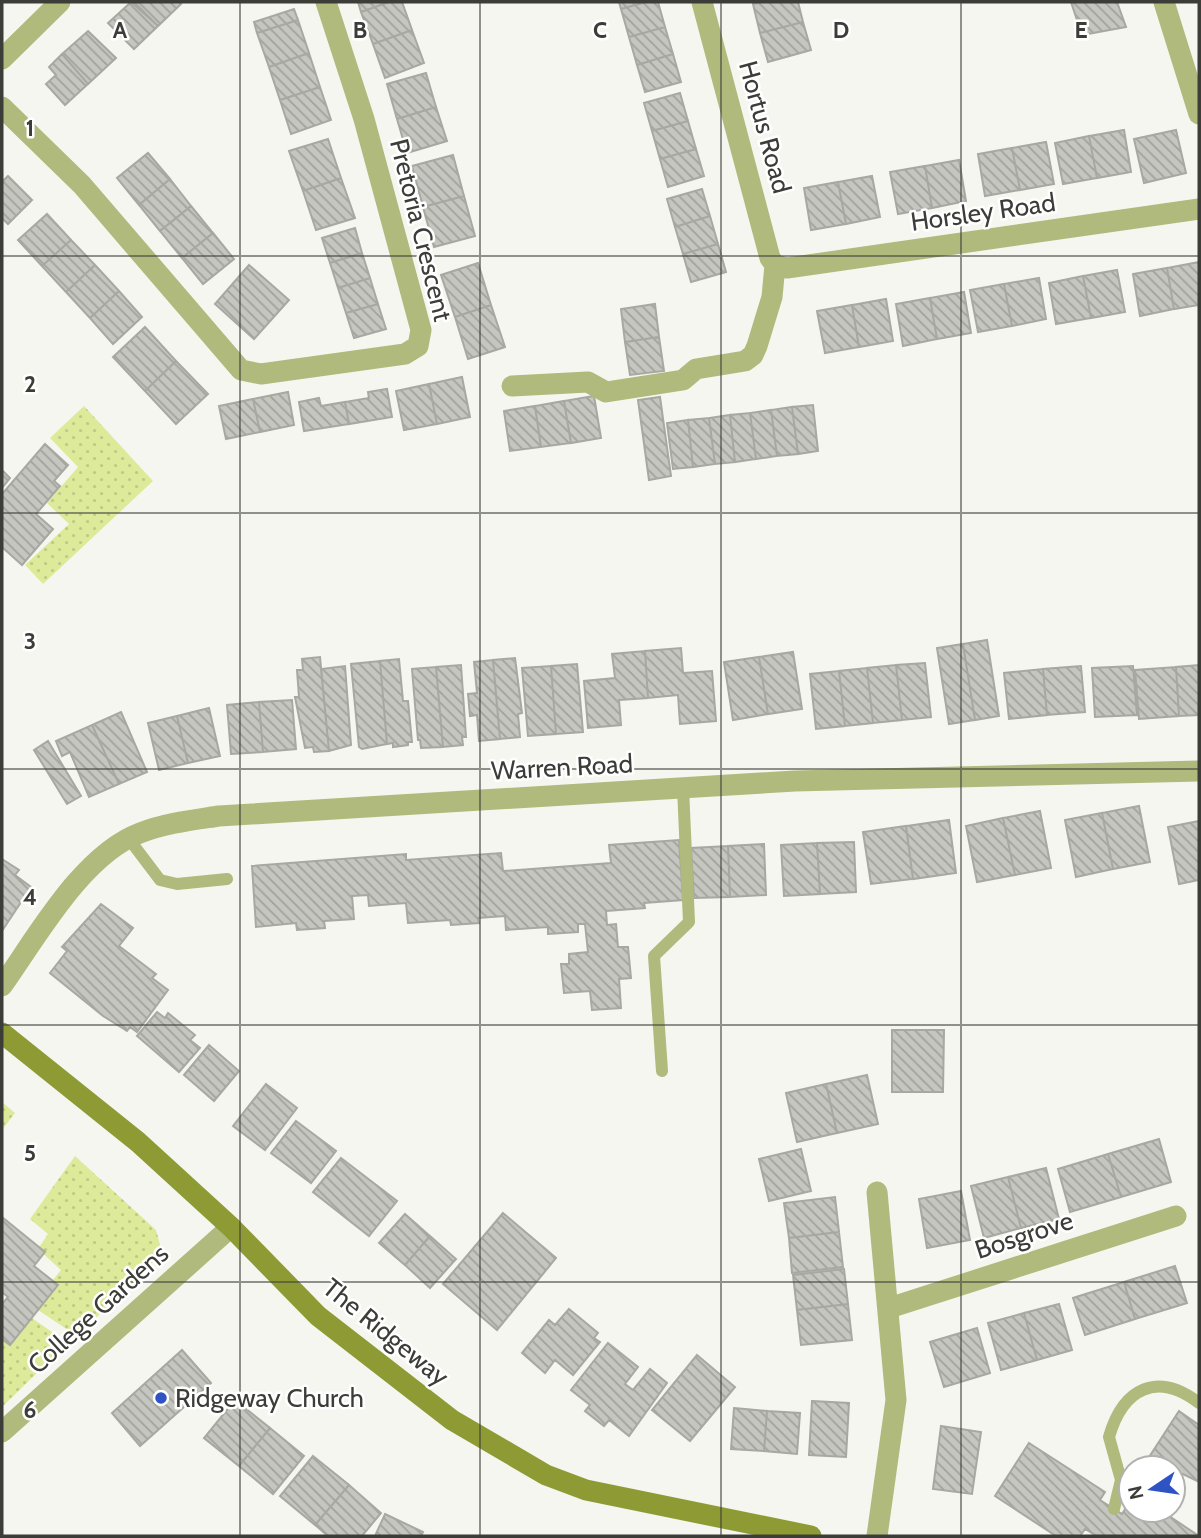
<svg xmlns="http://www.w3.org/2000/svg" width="1201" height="1538" viewBox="0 0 1201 1538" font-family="Cabin,sans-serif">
<defs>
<pattern id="grass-dots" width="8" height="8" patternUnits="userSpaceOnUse" patternTransform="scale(1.75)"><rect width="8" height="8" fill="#ddea99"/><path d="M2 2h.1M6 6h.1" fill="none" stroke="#bfca85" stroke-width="1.8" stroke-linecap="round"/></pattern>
<pattern id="building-back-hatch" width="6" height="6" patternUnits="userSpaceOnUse" patternTransform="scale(1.75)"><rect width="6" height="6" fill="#c5c6bf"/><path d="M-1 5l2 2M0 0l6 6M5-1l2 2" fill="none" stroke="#a1a29c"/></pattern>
</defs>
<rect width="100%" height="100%" fill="#f5f6ef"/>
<path fill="url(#grass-dots)" d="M84,406L153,481L43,584L25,565L69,524L47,503L78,467L50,438Z
M2,1102L15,1113L2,1130Z
M75,1156L156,1230L161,1248L151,1265L77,1336L32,1306L61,1270L38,1249L48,1234L30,1219Z
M26,1314L68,1343L2,1407V1341Z"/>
<path fill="url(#building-back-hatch)" stroke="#a7a8a1" stroke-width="2" d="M131,2L158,26L134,49L108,23Z
M134,2H179L181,4L158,26Z
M358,2H389L361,12Z
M389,2H402L412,30L373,44L361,12Z
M619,2H646L621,9Z
M646,2H658L665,27L629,37L621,9Z
M762,2H798L803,22L760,33L753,4Z
M1071,2H1117L1126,27L1082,35Z
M294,9L298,20L257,33L254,22Z
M298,20L309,53L269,67L257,33Z
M803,22L811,50L768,62L760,33Z
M665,27L673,54L637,65L629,37Z
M412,30L424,63L385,78L373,44Z
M88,31L116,58L88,84L62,54Z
M309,53L320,87L280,100L269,67Z
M62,54L88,84L65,105L46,84L56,75L49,67Z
M673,54L681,82L645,92L637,65Z
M426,73L436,107L397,119L387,84Z
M320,87L331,120L291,134L280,100Z
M680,93L688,121L652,131L644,103Z
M436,107L447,141L407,153L397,119Z
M688,121L696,149L660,159L652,131Z
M1124,130L1131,172L1097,178L1089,136Z
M1176,130L1186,173L1144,183L1134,139Z
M1089,136L1097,178L1063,184L1055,143Z
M328,139L341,178L303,191L289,151Z
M1046,142L1054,184L1020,190L1012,148Z
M1012,148L1020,190L985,196L978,154Z
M696,149L704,176L668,187L660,159Z
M148,153L170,179L139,205L117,178Z
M453,155L464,196L423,207L412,166Z
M959,160L966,201L932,208L925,166Z
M925,166L932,208L898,214L890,172Z
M8,176L32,200L8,224L2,218V182Z
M872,176L880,217L846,224L838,182Z
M341,178L355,218L316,230L303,191Z
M170,179L191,206L160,231L139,205Z
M838,182L846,224L811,230L804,188Z
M702,189L710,216L675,227L667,199Z
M464,196L475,236L434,247L423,207Z
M191,206L213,233L182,258L160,231Z
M47,214L71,240L42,266L18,240Z
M710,216L718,244L683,254L675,227Z
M355,228L362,253L330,263L322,238Z
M213,233L234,259L203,284L182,258Z
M71,240L95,265L66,292L42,266Z
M718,244L726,272L691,282L683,254Z
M362,253L370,278L338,288L330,263Z
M1199,262V305L1174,309L1167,268Z
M478,263L491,305L455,317L441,275Z
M95,265L119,291L90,318L66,292Z
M249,265L289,300L254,339L215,304Z
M1167,268L1174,309L1140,316L1133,274Z
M1117,270L1125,312L1091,318L1083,276Z
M1083,276L1091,318L1056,324L1049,283Z
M370,278L378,304L346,313L338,288Z
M1039,278L1046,319L1012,326L1004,284Z
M1004,284L1012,326L978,332L970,290Z
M119,291L142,317L113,344L90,318Z
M964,292L971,333L937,339L930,298Z
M930,298L937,339L903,346L896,304Z
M886,299L893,341L859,347L852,305Z
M378,304L386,329L354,338L346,313Z
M655,304L659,337L625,342L621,309Z
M491,305L505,347L468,359L455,317Z
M852,305L859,347L825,353L817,311Z
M145,327L176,361L145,391L113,357Z
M659,337L664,371L630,375L625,342Z
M176,361L208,394L176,424L145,391Z
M462,377L470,417L437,424L429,384Z
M429,384L437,424L404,430L396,391Z
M387,389L392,417L349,424L345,402L369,398L368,392Z
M288,392L294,425L260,432L253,399Z
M594,396L601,438L571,443L564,401Z
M660,397L671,476L649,480L638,400Z
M319,398L321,406L345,402L349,424L304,431L299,402Z
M253,399L260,432L226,439L219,406Z
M564,401L571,443L541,447L535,406Z
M813,405L818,451L798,454L792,407Z
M535,406L541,447L510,451L504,411Z
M792,407L798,454L777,456L771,410Z
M771,410L777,456L756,459L750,413Z
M750,413L756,459L735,462L730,415Z
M730,415L735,462L715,464L709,418Z
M709,418L715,464L693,467L688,420Z
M688,420L693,467L673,469L667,423Z
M45,444L68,465L54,481L60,486L36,514L53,529L22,565L2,547V494Z
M2,470L10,478L2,488Z
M987,640L999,716L975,720L963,644Z
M963,644L975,720L949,724L937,648Z
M681,648L683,673L712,671L716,721L680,724L678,695L648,698L645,651Z
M645,651L648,698L619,700L621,725L588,728L584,681L615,678L612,654Z
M793,652L802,709L768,714L759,657Z
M320,657L329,751L314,752L313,747L305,748L295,697H299L297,670H303L302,659Z
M759,657L768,714L733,720L724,662Z
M515,658L522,713L518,714L520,737L500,739L493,660Z
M399,659L403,701H408L412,742H408V745L393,747V743L387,744L380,661Z
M493,660L500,739L479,741L477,715L470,716L468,694L477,693L474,662Z
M380,661L387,744L362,749L359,747L351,664Z
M925,663L931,717L902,720L896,665Z
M577,664L583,732L556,734L551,666Z
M461,665L466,737H462L463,745L443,747L436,667Z
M896,665L902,720L873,723L867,668Z
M1199,665V715L1179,716L1176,667Z
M345,666L351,745L329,751L321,669Z
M551,666L556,734L528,736L522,668Z
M1081,666L1085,712L1047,715L1043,669Z
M1133,666L1137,715L1095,717L1092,668Z
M436,667L443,747L421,748L420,740H418L412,669Z
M1176,667L1179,716L1139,719L1135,670Z
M867,668L873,723L845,726L839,671Z
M1043,669L1047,715L1009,719L1004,673Z
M839,671L845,726L816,729L810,674Z
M292,700L296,749L263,752L259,702Z
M259,702L263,752L231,754L227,705Z
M209,708L220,756L188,763L177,716Z
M121,712L147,772L119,784L92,725Z
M177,716L188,763L159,770L148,723Z
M92,725L119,784L89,797L70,752L62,756L56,741Z
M48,741L81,796L67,804L34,750Z
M1139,806L1150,862L1113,869L1102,813Z
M1040,811L1051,868L1015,875L1003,818Z
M1102,813L1113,869L1076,877L1065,820Z
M1003,818L1015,875L977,882L966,826Z
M949,820L956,873L913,879L906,826Z
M1199,821V880L1179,884L1168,827Z
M906,826L913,879L871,884L863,832Z
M679,840L683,900L644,903L645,908L606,911L607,925L616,924L618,947H628L631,978L619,979L621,1008L592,1010L590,991L564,993L561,964H569V954L588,952L585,924H578V932L548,934V927L506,930L505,916L478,918L479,923L451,925L450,920L408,923L406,903L369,906L368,895L352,896L354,919L324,921L325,928L297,930L296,923L256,927L252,866L406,854V860L501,853L503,871L611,863L609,845Z
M854,842L856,892L820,894L817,843Z
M817,843L820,894L784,896L781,845Z
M764,844L766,895L730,897L728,846Z
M728,846L730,897L694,898L691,848Z
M2,859L19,870L15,875L31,887L2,931Z
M101,904L133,928L119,946L156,974L152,978L168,990L137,1032L130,1027L127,1031L103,1016L50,973L67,951L62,947Z
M157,1012L165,1018L168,1013L195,1035L190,1040L200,1048L179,1072L137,1036Z
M892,1030H944L943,1092H892Z
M209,1045L239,1071L214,1101L184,1075Z
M867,1075L878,1124L837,1133L826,1084Z
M266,1084L297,1108L265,1150L233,1126Z
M826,1084L837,1133L797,1142L786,1093Z
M296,1121L336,1151L311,1183L271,1153Z
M1159,1139L1171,1182L1121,1197L1108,1154Z
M801,1149L811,1191L769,1201L759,1159Z
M1108,1154L1121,1197L1070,1212L1058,1169Z
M341,1158L397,1201L369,1236L313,1192Z
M1046,1168L1059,1219L1021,1228L1008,1177Z
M1008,1177L1021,1228L984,1238L971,1186Z
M961,1191L970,1240L927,1248L919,1199Z
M835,1197L839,1232L789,1238L784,1203Z
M503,1213L556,1258L497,1330L443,1284Z
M405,1214L430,1236L405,1265L379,1243Z
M2,1217L45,1252L34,1266L58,1285L10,1345L2,1339V1304L8,1297L2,1292Z
M839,1232L843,1267L792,1273L789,1238Z
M430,1236L456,1259L430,1288L405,1265Z
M1175,1266L1187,1303L1135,1319L1124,1282Z
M844,1269L848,1304L797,1310L793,1275Z
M1124,1282L1135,1319L1085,1335L1073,1298Z
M848,1304L852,1340L801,1345L797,1310Z
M1059,1304L1072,1350L1037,1360L1024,1313Z
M569,1309L598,1333L594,1338L600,1342L573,1375L555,1360L545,1373L522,1353L549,1320L555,1325Z
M1024,1313L1037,1360L1001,1370L988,1323Z
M977,1328L990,1373L944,1387L930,1342Z
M608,1343L638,1367L625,1384L633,1390L650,1369L667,1383L629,1436L609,1420L604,1426L585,1411L590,1405L571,1390Z
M182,1350L211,1383L140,1446L112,1413Z
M697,1355L735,1387L690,1441L652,1410Z
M235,1400L270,1428L239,1466L204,1438Z
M812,1401L849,1403L846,1457L809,1455Z
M734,1408L767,1411L764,1451L731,1449Z
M767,1411L800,1413L797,1454L764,1451Z
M1179,1411L1199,1425V1482L1183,1474L1173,1490V1468H1142Z
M941,1426L981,1432L972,1494L933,1489Z
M270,1428L304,1456L273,1494L239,1466Z
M1029,1443L1105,1492L1100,1500L1122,1514L1131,1500V1510H1160L1199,1536H1097L1085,1529L1080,1536H1056L995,1496Z
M313,1456L349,1485L315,1525L280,1496Z
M349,1485L381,1513L362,1536H328L315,1525Z
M385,1514L423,1532L421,1536H375Z"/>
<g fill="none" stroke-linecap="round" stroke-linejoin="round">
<path stroke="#afba7c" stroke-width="12" d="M129,839L160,880L177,884L227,879
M662,1071L654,956L689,922L683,788
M1114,1509L1121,1480L1109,1437C1123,1388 1157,1371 1199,1403"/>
<path stroke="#afba7c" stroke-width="21" d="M702,2L770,258L775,265
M1164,2L1199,114
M2,59L60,2
M2,107L82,185L241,370L261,374L405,354L418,346L421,330L364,119L326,2
M775,265L787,268L1199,209
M512,386L588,382L606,392L683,380L696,369L745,361L753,355L757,346L772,297L775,265
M2,986C37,937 82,855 140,833C166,823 193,820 219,816L795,781L1199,771
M889,1308L1176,1216
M2,1432L231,1227
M877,1536L896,1400L877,1192"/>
<path stroke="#8e9b35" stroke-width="21" d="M2,1033L138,1142L231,1227L318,1316L452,1420L546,1475L586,1490L811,1536"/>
</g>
<path fill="none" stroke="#3c3c39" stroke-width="2" stroke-opacity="0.55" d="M240,2V1536M480,2V1536M721,2V1536M961,2V1536M2,256H1199M2,513H1199M2,769H1199M2,1025H1199M2,1282H1199"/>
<circle fill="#2f53c3" stroke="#fff" stroke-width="2.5" cx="161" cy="1398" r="7"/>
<g text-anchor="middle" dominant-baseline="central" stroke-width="5" stroke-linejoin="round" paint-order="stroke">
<g font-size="26" fill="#3c3c39" stroke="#fff">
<text transform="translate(765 127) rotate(75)">Hortus Road</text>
<text transform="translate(983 212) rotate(-8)">Horsley Road</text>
<text transform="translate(421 230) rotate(76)">Pretoria Crescent</text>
<text transform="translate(562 767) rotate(-3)">Warren Road</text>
<text transform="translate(1024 1235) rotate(-18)">Bosgrove</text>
<text transform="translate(98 1309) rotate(-42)">College Gardens</text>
<text transform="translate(386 1332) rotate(39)">The Ridgeway</text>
</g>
<g font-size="26" fill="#3c3c39" stroke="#fff" text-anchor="start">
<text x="175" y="1398">Ridgeway Church</text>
</g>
</g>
<g font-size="23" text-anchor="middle" font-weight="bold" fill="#3c3c39" stroke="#fff" stroke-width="5" stroke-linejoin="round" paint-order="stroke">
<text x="120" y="38">A</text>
<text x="360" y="38">B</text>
<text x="600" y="38">C</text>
<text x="841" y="38">D</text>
<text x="1081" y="38">E</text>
<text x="30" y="136">1</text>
<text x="30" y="392">2</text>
<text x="30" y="649">3</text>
<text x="30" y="905">4</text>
<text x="30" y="1161">5</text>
<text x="30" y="1418">6</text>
</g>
<rect width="1201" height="1538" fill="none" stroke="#3c3c39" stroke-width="7"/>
<g transform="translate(1152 1489) rotate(257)"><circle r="33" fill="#ffffff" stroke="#b1b1b0" stroke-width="2"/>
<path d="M0-5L12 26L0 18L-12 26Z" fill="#2f53c3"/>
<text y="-10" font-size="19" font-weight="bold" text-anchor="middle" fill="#3c3c39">N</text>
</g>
</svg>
